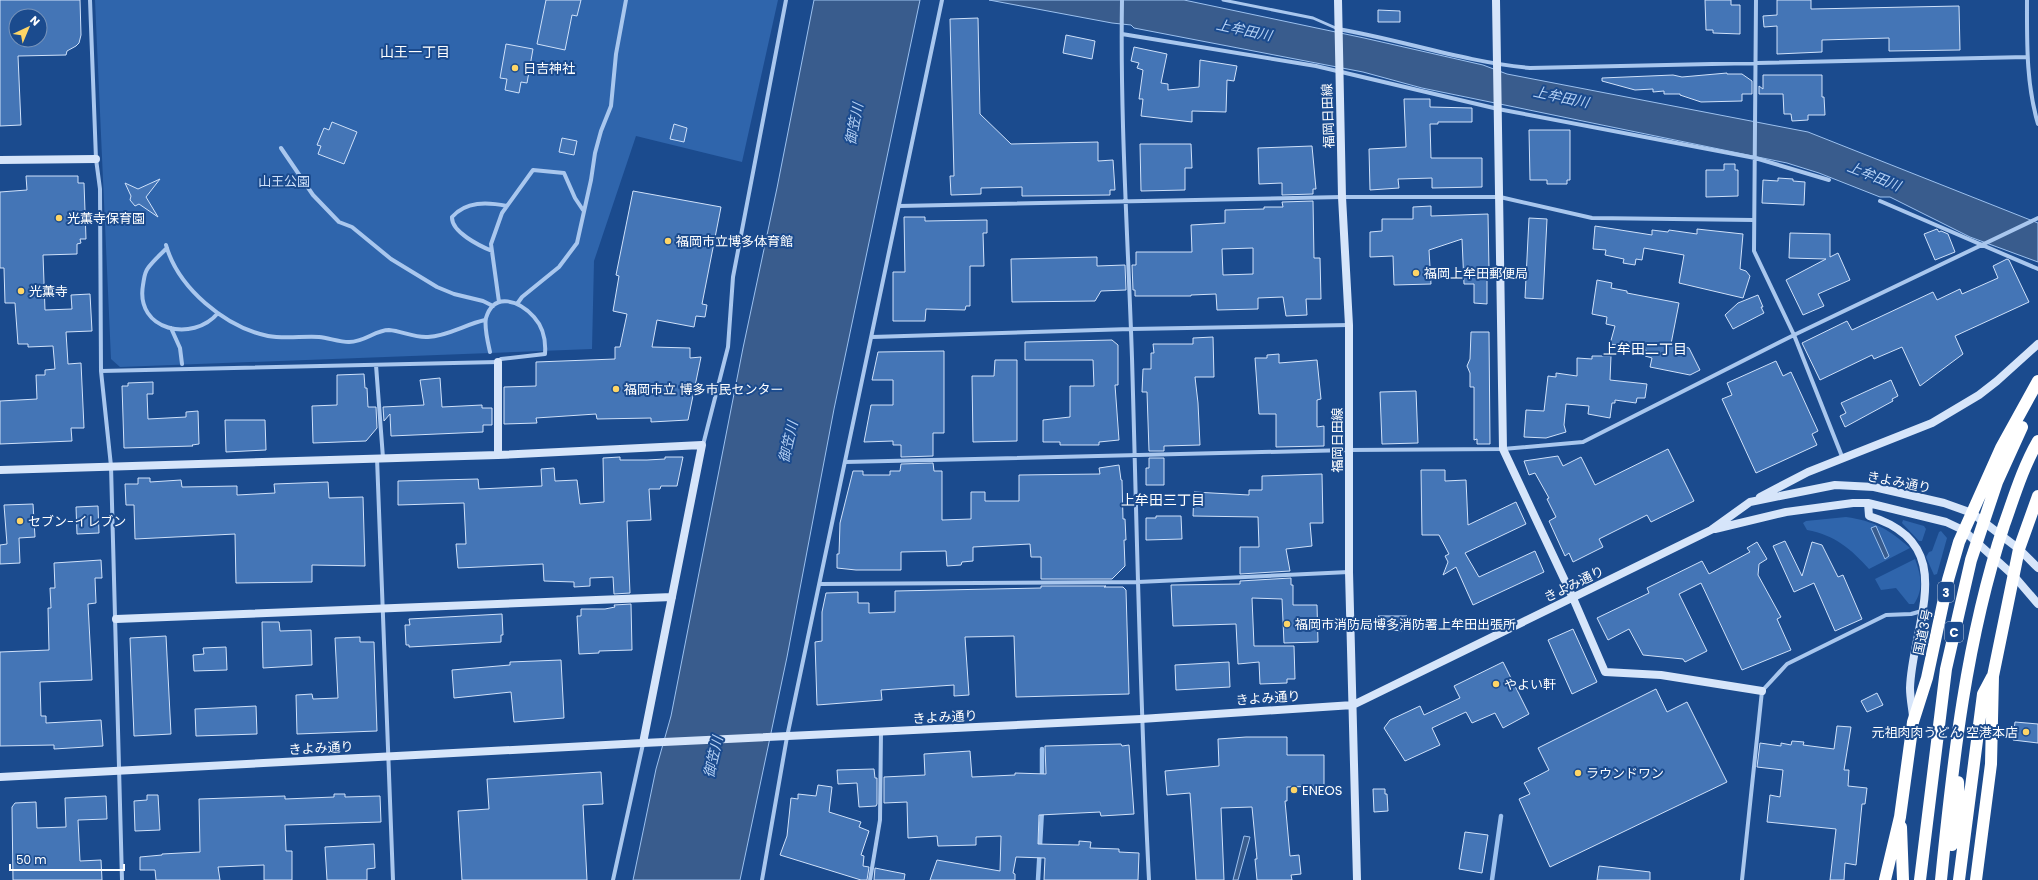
<svg xmlns="http://www.w3.org/2000/svg" width="2038" height="880" viewBox="0 0 2038 880" font-family="Poppins,'Noto Sans JP',sans-serif">
<rect width="100%" height="100%" fill="#1b4b8e"/>
<path fill="#2f65ac" d="M95,0H778L742,162L636,136L594,261L592,349L120,367L111,359Z
M1846,517C1874,521 1889,529 1910,548L1869,569C1851,549 1835,535 1807,530L1803,523L1806,521Z
M1903,520L1924,526L1926,529L1922,541H1919L1902,523Z
M1941,531L1947,538L1937,574L1934,575L1926,557L1929,552L1932,551L1939,532Z
M1915,559C1921,575 1924,589 1914,604H1909L1896,588L1881,590L1875,579Z"/>
<path fill="#395c8d" stroke="#9cc1ef" d="M814,0H920L834,409L787,657L740,880H633L656,769L671,716L743,348L777,188Z
M989,0H1184L1364,38L1483,65L1507,74L1808,132L2038,223V262L1970,237L1890,197H1880L1819,173L1787,163L1422,88L1363,72L1134,28L1131,25L1112,23Z
M1876,526L1889,556L1885,559L1871,528Z
M1244,836L1250,837L1238,880H1233Z"/>
<g fill="none" stroke-linecap="round" stroke-linejoin="round">
<path stroke="#9cc1ef" stroke-width="4.5" d="M1042,749V778
M1038,880L1042,810
M1492,880L1501,816"/>
</g>
<path fill="#4475b6" stroke="#cfe1fa" fill-rule="evenodd" d="M0,0H80L81,35L79,43L76,46L67,51L66,55L18,56L21,125L0,126ZM16,16H40V40H16Z
M546,0H581L577,16L572,15L565,50L537,44Z
M1705,0H1731V5H1740V34L1713,33V30H1706Z
M1777,0H1811V9L1959,6L1960,50L1889,51V38L1822,40V52L1777,54V26L1764,27L1763,16L1777,15Z
M1378,10L1400,11V22H1378Z
M978,18L980,114L1011,144L1098,142V161L1113,160L1115,190H1110V195L1022,196V187L981,188V194L951,195L950,176H954L950,19Z
M1066,35L1095,41L1092,59L1063,53Z
M506,44L533,49L527,83L521,82L519,93L505,90L507,79L500,78Z
M1134,47L1167,54L1161,83L1168,84V90L1199,87L1200,60L1237,66L1234,81L1227,80L1226,112L1192,111V122L1141,116L1143,99H1139L1143,70L1137,68L1139,63L1131,61Z
M1727,73V74H1742L1752,81V94H1742V101L1701,102L1680,95V94H1664V91L1653,92V89L1635,90L1602,81V78L1673,75L1682,77Z
M1763,75H1822V97H1824L1825,115H1808V120L1792,121L1791,114H1784L1783,94H1759V86L1763,89Z
M1404,99H1430V107L1472,108V122H1438V124H1430L1431,158H1482V187L1432,188V178L1398,179L1399,188L1370,190L1369,149L1406,147Z
M332,122L357,132L344,164L318,154L321,146L317,145L324,128L329,130Z
M674,124L687,128L684,142L670,139Z
M1529,130H1570V180H1567V184H1547V180H1530Z
M562,138L577,141L574,155L559,152Z
M1140,144H1191L1192,168H1185V190L1141,191Z
M1312,146L1316,189H1313V194L1282,195V183L1259,184L1258,148Z
M1724,164H1735V170H1738V196L1706,197V170H1724Z
M26,176H78V183H84L86,239H80L81,243L77,244V254L43,255L45,310L72,309L71,295L90,294L92,331L66,332L68,364L81,363L84,428H71L72,441L0,444V401L37,399L36,375H45V370L55,369L53,346L28,347V344H18L15,303H5L4,268H0V192L27,190Z
M1778,178L1793,179V181L1805,182L1804,205L1762,203L1763,180L1778,181Z
M160,179L146,197L158,217L139,204L135,206L130,200L131,196L125,183L138,189Z
M633,191L721,207L702,304L707,305L705,317L696,316L694,327L657,320L652,347L690,348V358L701,357L688,420L651,422V418L597,419L596,414L536,418L537,423L504,424V387L536,386V362L615,359V347H620L627,314L613,311L619,276L616,275Z
M1313,201L1314,258H1320L1321,299H1306L1307,315L1286,316L1283,297L1258,298V309L1217,310L1216,294L1191,295V296H1135V290H1133L1132,265H1136V252H1192L1191,225L1225,223V210L1264,209V207H1283L1282,202ZM1253,248V274L1223,275L1222,249Z
M1431,206V216L1488,214L1489,270H1487V304L1474,303V284H1464L1462,239L1429,250L1431,284L1394,285L1393,256L1370,257V232L1382,231V219H1413V207Z
M904,217H925V221L987,220V233H983L984,266H970V306H966L965,310L926,309L925,321H893V272H905Z
M1529,218L1547,219L1543,299L1525,298Z
M1595,226L1652,235V230L1668,232L1669,230L1697,234V229L1743,234L1740,269L1746,271L1750,276L1743,298L1679,283L1684,255L1644,248L1642,260L1636,259L1635,265L1623,263L1624,259L1605,255L1606,250L1593,249Z
M1937,229L1939,232L1941,231L1948,234L1955,252L1935,260L1924,234Z
M1790,233L1830,234V257L1838,253L1850,280L1818,294L1824,306L1803,315L1786,280L1826,259L1789,258Z
M1097,257V266L1125,265L1126,290L1101,291L1095,301L1012,302L1011,259Z
M2007,259L2009,260L2029,302L1955,336L1963,354L1920,386L1902,347L1874,359L1872,355L1820,380L1802,343L1847,321L1852,330L1933,292L1937,300L1960,289L1962,294L1998,278L1993,266Z
M1597,280L1612,283L1611,288L1627,291V293L1679,303L1671,344L1689,348L1700,370L1690,375L1650,367L1652,358L1645,356L1646,350L1610,344L1615,326L1606,324L1607,317L1592,314Z
M1758,295L1763,307H1761L1764,313L1733,329L1725,315L1738,303Z
M1471,332H1489L1490,444H1477V439L1474,440V387H1470V373L1467,366L1470,359Z
M1213,337L1214,377H1195L1198,403L1200,445L1164,446V451H1149L1147,392H1142L1143,369H1151V353H1154L1153,344H1193V338Z
M1112,340L1118,345V385H1115L1119,440L1099,442V445H1060V442H1043V420L1070,417V386H1094L1093,360H1025V342Z
M944,351V433H933V456L901,457V445H893V441L864,442L871,405H893V380H872L878,352Z
M1279,354V363L1317,360L1321,399L1317,400V427L1324,426V446L1276,447V414H1259L1255,358H1267V355Z
M1592,356H1611L1610,380L1647,384L1645,398H1637L1636,403L1615,400V403H1612L1610,418L1588,414L1589,406L1566,404L1564,425L1566,432L1546,438L1524,437L1526,410L1544,411L1548,376L1556,377V373L1577,376V358L1592,359Z
M995,360H1017V441L973,442L972,376H994Z
M1776,361L1783,376L1791,372L1818,431L1812,434L1817,445L1756,473L1722,399L1732,395L1727,383Z
M364,374L365,388H367L368,407H376L377,428L366,441L313,443L312,406L337,405V375Z
M440,378L442,407L482,405V408H492V425H483V432L391,436L390,414L384,421L383,407L424,405L420,380Z
M1891,380L1898,396L1892,399L1893,401L1845,427L1840,416L1846,413L1841,403Z
M153,382V394H147L148,419L186,417V412L198,411L199,444L192,445L193,446L124,448L122,386H128V383Z
M1416,391L1418,443L1382,444L1380,392Z
M225,420H265L266,450L226,452Z
M1668,449L1694,501L1651,522L1647,515L1599,539L1603,547L1573,562L1569,553L1565,556L1549,521L1556,517L1547,499L1549,498L1535,473L1529,475L1524,461L1558,456L1563,466L1581,457L1595,485Z
M620,457V460H647L665,459V457H683L677,486H661L660,489H649L651,520L627,521L630,593L614,594L613,577L590,578V586L574,587V582L544,581L543,564L458,568L456,544H466L464,503L398,505V481L478,479L479,489L542,486L541,469L554,468L555,481L577,480L580,504L604,502L603,458Z
M1149,458H1164V485H1146V468H1149Z
M933,463L934,471H942V520L971,519V492H985V501H1019V475L1100,474L1099,468L1119,465L1121,480H1122L1123,519H1125L1126,540H1124L1125,566L1112,579H1041V557H1031L1030,544L973,547V561L962,562L961,565L947,566L946,551L901,552V570H856L837,568V554H839L840,523L853,471H863V475H890V471H900L901,464Z
M1421,470H1445V481L1466,480L1468,525L1516,502L1526,524L1465,553L1479,577L1535,551L1544,572L1473,605L1456,567L1443,575L1448,562L1445,556L1449,554L1439,535H1422Z
M1322,474L1323,523H1310L1312,546L1286,549L1290,571L1240,574V547H1259L1258,517L1193,516L1194,492L1249,495V490H1262V476Z
M138,478H150V482L181,480L182,487L237,486V495L275,493L274,484L328,482L329,498L363,497L365,566L312,565V582L236,583L235,534L135,539L134,505H126L125,484H138Z
M33,504L35,537L19,538L20,563L0,564V545L7,544L4,505Z
M98,506L99,533L77,534L76,507Z
M1156,516H1181L1182,539L1146,540V518H1156Z
M1785,541L1802,576L1812,542L1822,545L1838,577L1843,575L1862,619L1835,631L1814,583L1794,592L1773,546Z
M1757,542L1767,559L1759,564L1758,575L1781,617L1777,619L1791,650L1742,670L1701,583L1679,594L1707,651L1685,662L1683,659L1643,655L1629,629L1608,640L1597,618L1649,593L1647,588L1702,561L1709,574L1750,552L1747,548Z
M101,560L102,578H95L96,603L88,604L92,680L40,682L41,716H46V723L101,720L103,746L54,749V745L0,746V652L49,650L48,608H51L50,588H55L54,563Z
M1291,578V585H1293V605H1317L1318,642L1284,643L1282,599L1252,598L1254,646H1294L1295,679H1287V683L1260,684L1259,662L1238,664L1236,624L1173,626L1171,585L1240,584V581Z
M1041,586H1106L1104,587H1123L1126,590L1129,694L1016,697L1014,636L965,637L969,695L954,696V685L881,690L882,700L817,705L815,642L822,641V612L826,593L858,592V603H869V613L895,612V591L1041,588Z
M631,604L632,650L599,651V653L579,654L577,616H581V609H605L615,607L614,605Z
M502,614L503,635H501V642L409,647V645H406L405,625H410L409,619Z
M1378,616H1407L1408,625L1402,631L1393,630Z
M262,622H279L280,631L311,630L312,665L263,668Z
M1573,629L1597,682L1572,694L1548,640Z
M166,636L171,734L134,736L130,638Z
M360,637V642H374L377,731L297,734L296,695L312,694L313,699L338,698L335,638Z
M226,647L227,670L194,671L193,655L204,654L203,648Z
M561,660L564,718L514,722L511,692L454,698L452,670L510,665V662Z
M1229,662L1230,687L1176,690L1175,665Z
M1503,662L1529,714L1503,728L1495,713L1472,723L1466,712L1432,728L1440,745L1405,761L1384,728L1390,720L1420,706L1424,715L1460,698L1454,686Z
M1656,689L1667,712L1687,702L1727,782L1550,867L1519,799L1530,794L1524,783L1549,770L1538,748Z
M1877,693L1883,705L1867,712L1861,701Z
M256,706L257,734L196,736L195,709Z
M2015,722L2038,724V743L2013,740Z
M1837,726L1851,727L1844,770H1849L1848,786L1867,788L1865,804H1862L1856,865L1845,863L1844,880H1830L1836,829L1767,822L1770,795L1780,797L1783,770L1757,767L1760,743L1781,746V743L1791,745L1792,741L1804,742L1803,745L1834,749Z
M1246,737H1287V755H1324V786L1287,787V801H1285L1290,856L1299,855L1301,874L1291,875L1292,880H1257L1255,859H1257L1252,807L1221,808L1224,880H1196L1190,793L1167,795L1165,771L1219,766L1218,739Z
M1121,744L1122,746L1129,745L1134,814L1101,816L1100,812L1039,815L1038,844L1079,845V841L1091,842L1090,848L1119,849V852L1139,853L1138,880H1044L1045,858L1016,857L1013,873L1015,874V880H930L937,860L1000,871L1001,836L976,837V845L938,846L937,836L908,838L907,802L884,803V777L925,775L924,754L970,751L972,777L1015,775V773L1046,774L1045,746Z
M874,769L875,778H877V804L876,806L859,807L857,783L838,784L837,770Z
M601,772L603,804L583,805L587,880H462L458,811L489,809L487,779Z
M818,785L832,787L829,812L861,822L859,827L869,831L861,855L864,856L863,866L869,867L867,880H861L780,855L787,836L791,798L798,799V794L816,796Z
M1373,789H1385V794H1387L1388,811L1374,812Z
M334,794H345V797L380,796L381,822L285,825L286,851H292V880H264V865L218,867L220,880H156L155,870H140V857L162,855V854L200,852L199,799L285,796V799L334,797Z
M147,795H158L160,830L135,831L134,801L147,800Z
M106,796L107,819L78,820L80,861L101,860L102,880H13L12,807L15,803L36,802L37,828L66,827L65,798Z
M1465,832L1488,835L1482,873L1459,869Z
M374,844L375,868L367,869V880H327L325,847Z
M1599,866L1650,872V880H1597Z
M875,868L905,874L904,880H874Z"/>
<g fill="none" stroke-linecap="round" stroke-linejoin="round">
<path stroke="#a9c7ee" stroke-width="3" d="M1223,0L1313,18L1338,29"/>
<path stroke="#a9c7ee" stroke-width="4" d="M90,0L96,159L100,189L101,371L111,466L122,880
M1122,0C1120,119 1128,239 1132,358C1137,532 1140,706 1149,880
M1756,0L1754,251L1794,335L1843,459
M2027,0C2027,42 2026,83 2038,124
M1338,29C1402,40 1465,62 1530,68L2027,57
M1122,34L1316,66L1498,109L1755,158L1829,180
M281,148L313,195L339,222L352,227L391,259L437,287L454,294L483,301L493,306
M1880,201L2038,269
M899,206L1342,197H1500L1592,218L1754,220
M166,245C178,288 225,327 268,336C284,339 303,336 319,337C329,338 339,342 349,342C365,342 375,330 389,330C402,331 414,338 428,337C448,336 466,324 485,320
M167,248C161,254 153,261 148,268C144,273 144,280 143,285C135,331 193,343 218,313
M492,251C480,246 451,232 452,217C466,201 487,202 507,206
M499,302L491,244L502,213L533,170L564,173L575,198L583,210
M517,304L522,297L559,267L577,243L591,180L595,153L601,131L611,106L616,54L626,0
M171,328L180,348L182,364
M872,337L1131,329L1349,325
M490,352C488,343 484,327 486,318C494,291 520,301 534,317C543,327 546,341 545,354L501,359
M376,365L383,458
M101,371L498,362
M703,445L728,347L733,277L786,0
M377,458L393,880
M845,462L1349,450L1503,449L1583,442L1794,335L2038,218
M820,584L1138,582L1349,572
M613,880L643,744
M762,880L787,737L942,0
M870,880L880,820L881,732
M1742,880L1762,691L1787,664L1886,615L1911,614L1922,611"/>
<path stroke="#d6e5fa" stroke-width="8" d="M1338,0L1342,197L1349,325V572L1357,880
M1496,0L1503,449L1573,598L1605,672L1661,675L1762,691
M0,160L96,159
M498,362V455
M0,470L498,455L702,445L643,743
M1760,497L1808,472L1932,423L1979,395L1997,381L2038,344
M1868,503L1869,516C1962,544 1912,623 1910,688C1910,697 1912,707 1913,716
M1715,529L1786,512L1853,503H1868L1946,522L1963,530L2014,576L2038,604
M116,619L672,597
M0,777L643,743L1141,719L1353,705L1711,530L1750,502L1835,485L1874,487L1944,503L1972,513L2019,549L2038,568"/>
<path stroke="#fff" stroke-width="12" d="M1901,827L1903,880
M1952,845L1959,805L1958,782
M1885,880L1900,817L1913,722L1927,678L1948,580L1959,542L2001,448L2038,381
M1920,880L1946,669L1971,560L1997,482L2022,427
M1941,880C1953,760 1966,640 2004,525C2014,497 2023,467 2038,441
M1959,880L1983,694L1992,677
M1976,880L1991,764L1993,676L2019,549L2038,496"/>
</g>
<g fill="#fed566" stroke="#1b4b8e" stroke-width="1.5">
<circle cx="515" cy="68" r="4"/>
<circle cx="59" cy="218" r="4"/>
<circle cx="668" cy="241" r="4"/>
<circle cx="1416" cy="273" r="4"/>
<circle cx="21" cy="291" r="4"/>
<circle cx="616" cy="389" r="4"/>
<circle cx="20" cy="521" r="4"/>
<circle cx="1287" cy="624" r="4"/>
<circle cx="1496" cy="684" r="4"/>
<circle cx="2026" cy="732" r="4"/>
<circle cx="1578" cy="773" r="4"/>
<circle cx="1294" cy="790" r="4"/>
</g>
<g text-anchor="middle" dominant-baseline="central" stroke-width="4" stroke-linejoin="round" paint-order="stroke">
<g fill="#1b4b8e" stroke="#bbc9dd" stroke-width="1">
<rect x="1938" y="582" width="16" height="20" rx="3"/>
<rect x="1945" y="622" width="18" height="20" rx="3"/>
</g>
<g font-size="12" font-weight="bold" fill="#fff">
<text x="1946" y="592">3</text>
<text x="1954" y="632">C</text>
</g>
<g font-size="13" fill="#fff" stroke="#1b4b8e" text-anchor="start">
<text x="523" y="68">日吉神社</text>
<text x="67" y="218">光薫寺保育園</text>
<text x="676" y="241">福岡市立博多体育館</text>
<text x="1424" y="273">福岡上牟田郵便局</text>
<text x="29" y="291">光薫寺</text>
<text x="624" y="389">福岡市立 博多市民センター</text>
<text x="28" y="521">セブン-イレブン</text>
<text x="1295" y="624">福岡市消防局博多消防署上牟田出張所</text>
<text x="1504" y="684">やよい軒</text>
<text x="2018" y="732" text-anchor="end">元祖肉肉うどん 空港本店</text>
<text x="1586" y="773">ラウンドワン</text>
<text x="1302" y="790">ENEOS</text>
</g>
<g font-size="13" fill="#fff" stroke="#1b4b8e">
<text transform="translate(1328 116) rotate(-92)">福岡日田線</text>
<text transform="translate(1337 440) rotate(-90)">福岡日田線</text>
<text transform="translate(1899 482) rotate(11)">きよみ通り</text>
<text transform="translate(1574 584) rotate(-26)">きよみ通り</text>
<text transform="translate(1923 632) rotate(-78)">国道3号</text>
<text transform="translate(1268 698) rotate(-4)">きよみ通り</text>
<text transform="translate(945 717) rotate(-3)">きよみ通り</text>
<text transform="translate(321 748) rotate(-3)">きよみ通り</text>
</g>
<g font-size="13" fill="#cfe1fa" stroke="#1b4b8e">
<text x="284" y="181">山王公園</text>
</g>
<g font-size="14" font-style="italic" fill="#b5d1f5" stroke="#1b4b8e">
<text transform="translate(1244 30) rotate(12)">上牟田川</text>
<text transform="translate(1561 97) rotate(12)">上牟田川</text>
<text transform="translate(854 124) rotate(-79)">御笠川</text>
<text transform="translate(1874 176) rotate(22)">上牟田川</text>
<text transform="translate(788 442) rotate(-77)">御笠川</text>
<text transform="translate(713 757) rotate(-77)">御笠川</text>
</g>
<g font-size="14" fill="#fff" stroke="#1b4b8e">
<text x="415" y="52">山王一丁目</text>
<text x="1645" y="349">上牟田二丁目</text>
<text x="1163" y="500">上牟田三丁目</text>
</g>
</g>
<g transform="translate(28 28) rotate(44)"><circle r="19" fill="#1b4b8e" stroke="#7693bb"/>
<path d="M0-3L7 15L0 10L-7 15Z" fill="#fed566"/>
<text y="-6" font-size="11" font-weight="bold" text-anchor="middle" fill="#ffffff">N</text>
</g>
<path d="M10 864v6h114v-6" fill="none" stroke="#ffffff" stroke-width="2"/>
<text x="16" y="864" font-size="12" fill="#ffffff" stroke="#1b4b8e" stroke-width="3" paint-order="stroke">50 m</text>
</svg>
